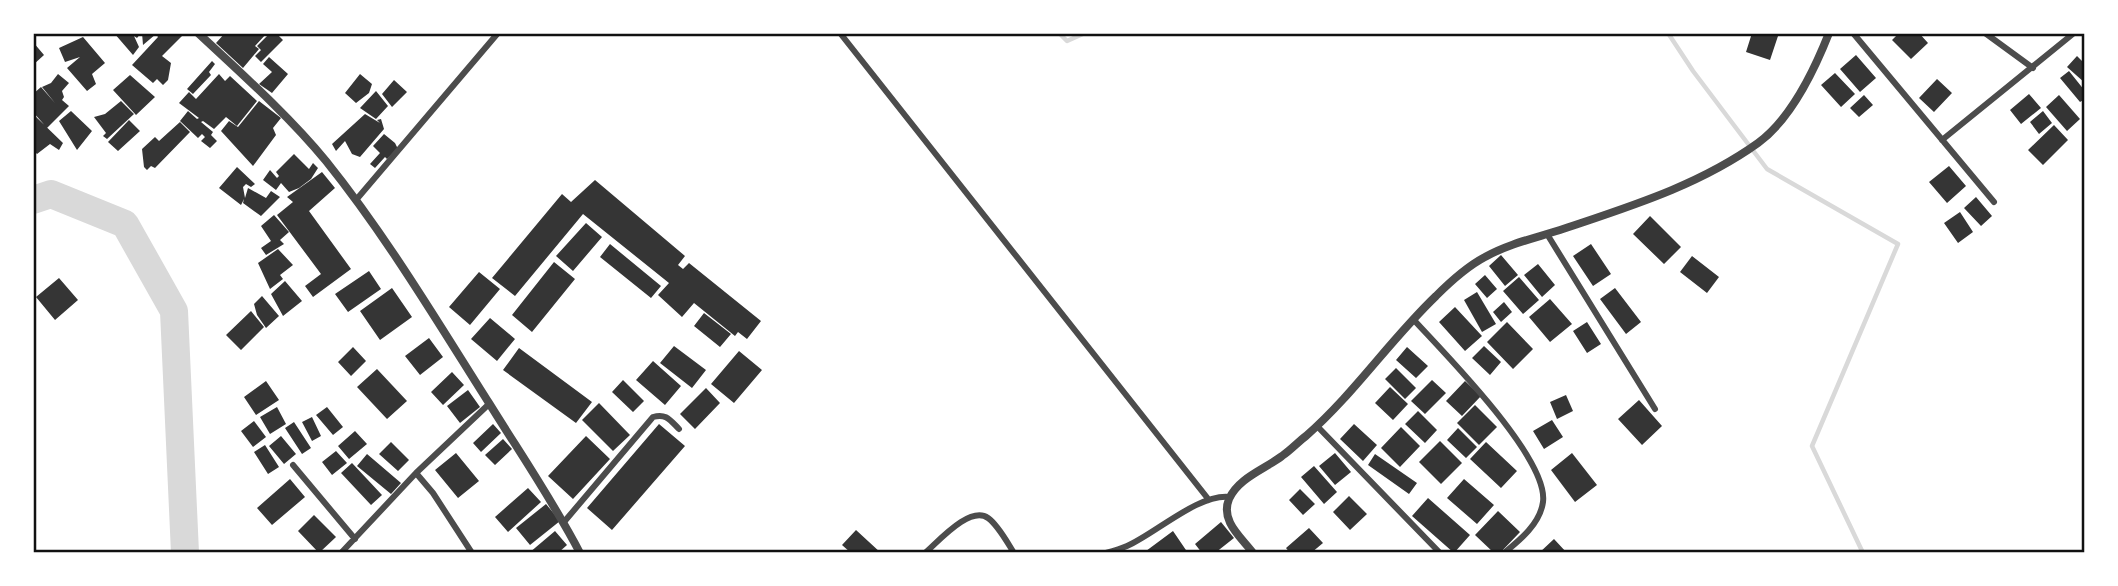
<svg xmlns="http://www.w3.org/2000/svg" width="2118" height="586" viewBox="0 0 2118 586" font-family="Lora,serif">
<rect width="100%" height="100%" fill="#fff"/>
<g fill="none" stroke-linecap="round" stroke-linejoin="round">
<path stroke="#d9d9d9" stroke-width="4.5" d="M1059,33L1067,41L1085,33
M1668,33L1693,71L1767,169L1898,244L1812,446L1863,553"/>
<path stroke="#d9d9d9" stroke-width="28" d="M33,200L51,194L125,224L174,311L185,553"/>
</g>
<path fill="#353535" d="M114,33H141L137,38L134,36L139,47L133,55Z
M142,33H185L162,56L171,63L168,80L163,85L157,79L153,83L132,65L158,37L156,34L143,45Z
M225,33L242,34L267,33L255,46L259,49L243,68L216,43Z
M270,33H276L283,40L261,62L255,56L261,50L264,53L257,46Z
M1752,33H1779L1770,60L1746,52Z
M1899,33H1919L1928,43L1911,59L1892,40Z
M83,37L105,63L92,74L96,84L87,91L67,68L80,57L65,62L59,48Z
M33,42L44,55L33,65Z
M1856,55L1876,78L1860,92L1840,69Z
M2077,56L2085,64V83L2067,67Z
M269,57L288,74L272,93L259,84L272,72L263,64Z
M212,61L215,64L209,72L211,75L193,94L187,89Z
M2069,71L2085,91V99L2080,102L2060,78Z
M1835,73L1855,94L1841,107L1821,85Z
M58,74L69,83L62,91L64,97L62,100L69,106L47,128L33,112V94L41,87L55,103L42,87L51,83Z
M219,74L225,81L230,76L257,101L237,126L226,117L214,129L203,121L201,122L213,132L211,135L217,141L210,148L201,141L205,137L202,134L198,138L180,121L188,111L197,119L199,118L179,103L189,92L196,99Z
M360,74L372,84L369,93L356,103L345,93Z
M130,75L155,97L136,115L113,90Z
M1937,79L1952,93L1934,112L1919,98Z
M394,80L407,92L392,107L382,94Z
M376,91L388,106L376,119L360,108Z
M2029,94L2041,108L2021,124L2010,110Z
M1864,95L1873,105L1859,117L1850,108Z
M2059,95L2080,119L2067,131L2046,107Z
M121,101L134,114L107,139L103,136L106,133L94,117L105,114Z
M259,101L281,118L273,128L276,135L253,166L221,131L229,121L238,127Z
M71,111L92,131L77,150L59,121Z
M2043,111L2052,123L2039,134L2030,122Z
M33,114L63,143L59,150L50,144L37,154L33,150Z
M365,114L380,123L377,120L381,119L384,129L360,157L352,154L345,141L336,151L332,144Z
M129,120L140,131L118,151L108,142Z
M180,122L190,132L155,168L151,166L147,170L144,167L142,149L155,137L159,141Z
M2054,125L2068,140L2043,165L2028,150Z
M384,134L395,143L398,149L387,159L385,157L375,168L370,164L380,153L373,146Z
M294,154L309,169L313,163L318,168L311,179L299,188L289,192L281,183L276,190L263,180L270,170L277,178L279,176L276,172Z
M1949,166L1966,186L1947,203L1929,182Z
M237,167L255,184L251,187L246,184L243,187L245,198L248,188L266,198L271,191L280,197L261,216L243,203L244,199L241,205L219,188Z
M322,172L335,188L309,211L351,269L313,297L305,286L321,274L277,215L293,202L287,197Z
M595,180L685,256L678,265L683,269L689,263L761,321L747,339L738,332L735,336L694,303L682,317L658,295L669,283L583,214L515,296L492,278L562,194L571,202Z
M1976,197L1992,216L1981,226L1964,208Z
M1960,212L1973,232L1958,243L1944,223Z
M274,215L289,232L280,240L284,244L266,255L261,248L271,241L261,226Z
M1650,216L1681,247L1664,264L1633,234Z
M586,223L602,237L573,271L556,256Z
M610,244L661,286L651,298L600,257Z
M1591,244L1611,274L1593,286L1573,256Z
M278,249L293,265L280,275L283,279L270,289L258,263Z
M1501,255L1518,275L1505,286L1489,266Z
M1692,256L1719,277L1707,293L1680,272Z
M554,262L575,279L532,332L512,315Z
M1538,264L1555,285L1542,297L1524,275Z
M369,271L381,289L348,312L335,294Z
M479,272L500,289L470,325L449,307Z
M1485,275L1497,289L1487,298L1475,284Z
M1519,277L1539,300L1523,314L1503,291Z
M59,278L78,300L55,320L36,297Z
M285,281L302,301L283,316L271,294Z
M392,288L412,317L380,340L360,311Z
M1615,288L1641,322L1626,334L1600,299Z
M1477,292L1496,324L1482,332L1464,300Z
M262,296L279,316L266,328L257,315L254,304Z
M1550,299L1572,324L1550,342L1529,317Z
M1504,302L1512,312L1501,322L1493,312Z
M1455,307L1482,336L1465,351L1439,322Z
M251,311L264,327L241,350L226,335Z
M704,313L731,334L720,347L694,326Z
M490,318L515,339L497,361L471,339Z
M1507,322L1533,349L1513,369L1487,342Z
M1587,322L1601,344L1587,353L1573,331Z
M429,338L443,357L420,375L405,356Z
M674,346L706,370L692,388L660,363Z
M1484,346L1501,362L1490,375L1472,358Z
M353,347L366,361L351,376L338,362Z
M1407,347L1428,366L1416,378L1396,360Z
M519,348L592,402L576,423L503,370Z
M739,351L762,370L734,403L711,384Z
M653,361L681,386L665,405L636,380Z
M1396,368L1416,388L1405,399L1385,379Z
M377,369L407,401L387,419L357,387Z
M452,372L464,385L443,405L431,392Z
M623,380L644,401L633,412L612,392Z
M1432,380L1446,393L1425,414L1411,401Z
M266,381L279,400L256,415L244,397Z
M1465,381L1481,396L1462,416L1446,401Z
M1390,387L1408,404L1393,420L1375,403Z
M706,388L720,403L695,429L680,414Z
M468,390L480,407L460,423L447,406Z
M1566,395L1573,411L1557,419L1550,402Z
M1639,400L1662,426L1642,445L1618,419Z
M599,403L630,435L613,451L582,420Z
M1475,405L1497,427L1479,445L1457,423Z
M277,407L286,424L270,434L260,417Z
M327,407L343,427L333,435L316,415Z
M1418,411L1437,430L1425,443L1405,424Z
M312,417L321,436L312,441L302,422Z
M1552,420L1563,437L1544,449L1533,431Z
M254,421L266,437L253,447L241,431Z
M294,422L311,448L302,454L285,428Z
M493,424L501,433L481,452L473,443Z
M659,424L685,446L612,530L587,508Z
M1354,424L1377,445L1363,461L1340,439Z
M1401,427L1420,446L1400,467L1381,448Z
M1458,428L1477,447L1466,458L1447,440Z
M355,431L367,444L349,459L338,446Z
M281,436L296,454L284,464L269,446Z
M586,436L610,459L573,499L548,476Z
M503,439L512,449L495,465L485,455Z
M1440,441L1462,463L1441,484L1419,462Z
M391,442L409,460L398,471L379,454Z
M1486,442L1517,471L1501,488L1470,459Z
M265,445L279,467L268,474L254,452Z
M336,451L347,463L332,475L322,462Z
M456,453L479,481L458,498L435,470Z
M1335,453L1351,472L1335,485L1319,466Z
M1572,453L1597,485L1575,502L1551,470Z
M367,454L401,483L391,494L357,466Z
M1375,454L1417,483L1409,494L1368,465Z
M352,463L382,495L371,505L341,473Z
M1314,466L1337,492L1324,504L1301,477Z
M290,479L305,497L272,525L257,508Z
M1464,479L1494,505L1477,524L1447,498Z
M528,488L541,502L508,532L495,517Z
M1300,489L1315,504L1303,515L1289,500Z
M1349,496L1367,514L1350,530L1333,512Z
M1428,498L1470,535L1454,553L1412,516Z
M546,504L560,521L530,545L516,528Z
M1498,511L1520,532L1500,553H1494L1475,535Z
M314,515L336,537L319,553L298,531Z
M1221,522L1234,538L1215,553H1202L1195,544Z
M1309,528L1323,543L1311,553H1290L1286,548Z
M856,530L881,553H851L842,545Z
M555,531L567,545L558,553H529Z
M1173,531L1188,553H1148L1146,551Z
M1554,539L1567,553H1539Z"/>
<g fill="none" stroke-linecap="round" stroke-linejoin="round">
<path stroke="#4c4c4c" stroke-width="6" d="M840,33L1209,500
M1853,33L1994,202
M1985,33L2033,68
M1942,140L2074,33
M356,200L498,33
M1547,234L1655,409
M1413,319C1443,352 1549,458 1543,502C1540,524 1520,540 1504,553
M1317,426L1440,553
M293,465L355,539
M416,473L433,493L472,553
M564,522L653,417C666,413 670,420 679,429
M341,553L416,473L489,404
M925,553C938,542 970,505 988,518C998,525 1007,542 1014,553
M1106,553C1113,551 1120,549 1127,546C1155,534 1199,493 1230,497"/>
<path stroke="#4c4c4c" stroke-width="8" d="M198,33C242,74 288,115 326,161C387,237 437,321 489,403C520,453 553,501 580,553
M1253,553C1241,537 1220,521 1229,499C1238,478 1265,469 1282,456C1291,450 1298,442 1306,436C1354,394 1390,340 1436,296C1451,281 1466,267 1485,257C1508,244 1535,238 1560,230C1628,207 1698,186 1758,143C1791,119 1814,71 1829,33"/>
</g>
<rect width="2118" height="586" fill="none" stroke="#ffffff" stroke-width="70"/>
<rect x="35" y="35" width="2048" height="516" fill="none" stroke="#111" stroke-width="2.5"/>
</svg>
